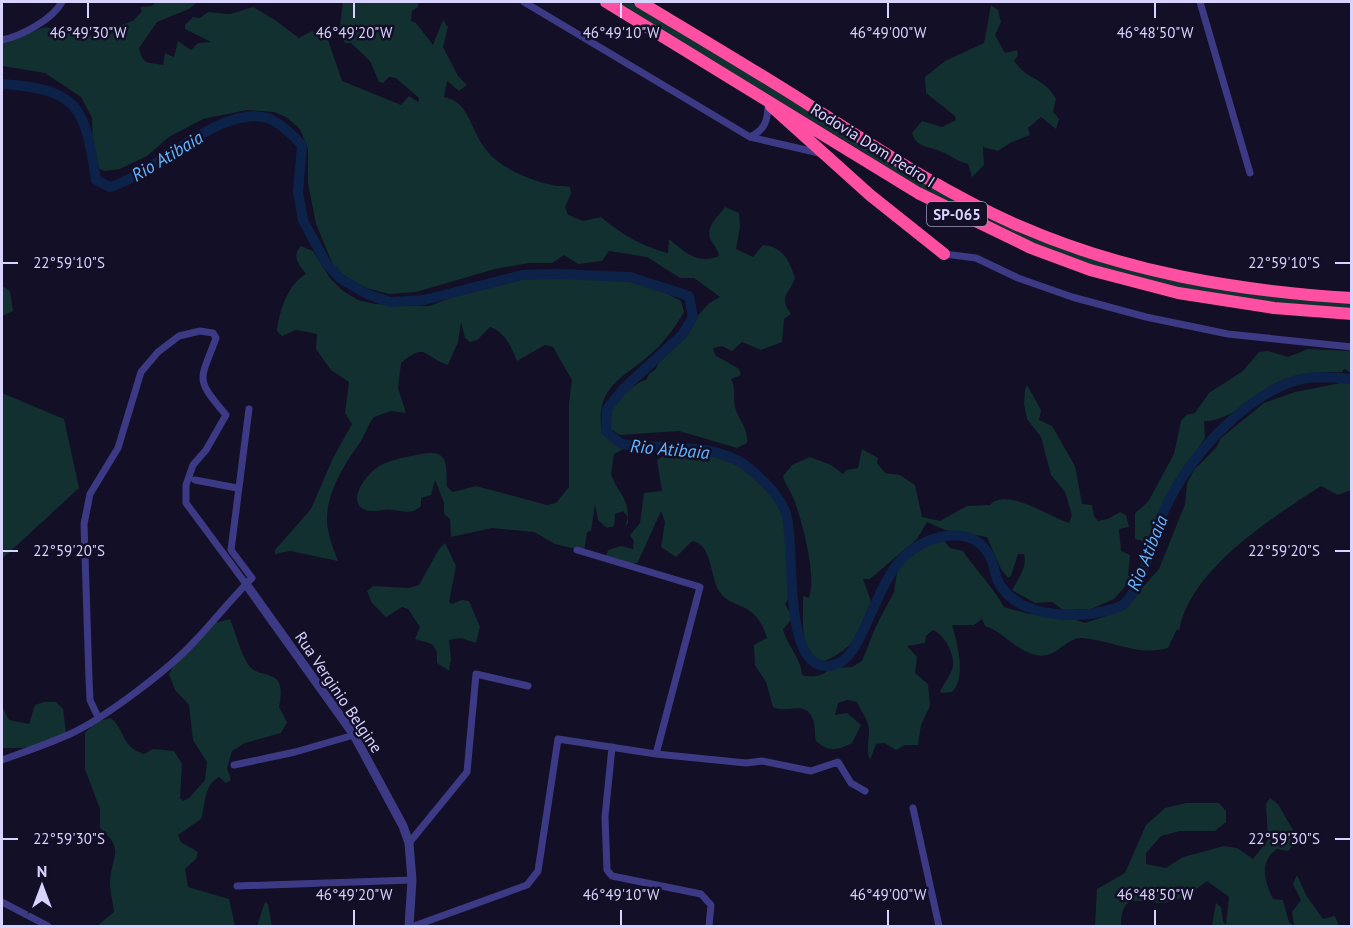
<svg xmlns="http://www.w3.org/2000/svg" width="1353" height="928" viewBox="0 0 1353 928" font-family="'PT Sans',sans-serif">
<rect width="100%" height="100%" fill="#130f26"/>
<path fill="#12302f" d="M156,2H198L189,9L157,22L139,48C142,66 150,62 163,65L165,53L174,57L178,41L191,50L198,43L211,42L185,29V25L193,17L200,18L208,12L230,14L253,7L275,20L299,38L312,31L323,33L328,40L342,81L401,105L409,96L418,102L419,98L396,78L389,77L383,83L379,82L370,61L351,43H345L339,34L343,2H419L418,7L412,11L411,21L416,23L433,45L443,20L448,27L443,47L458,76L467,85L459,91L447,81L444,97C467,101 470,125 482,144C496,167 527,179 552,185C558,187 564,185 570,187L571,194L565,207L568,215L583,221L601,217C621,234 641,246 668,253L669,239C685,252 697,265 719,256C718,248 713,245 710,238C706,225 719,216 725,207L739,213L740,227L736,249L753,257L763,245C783,247 789,260 795,278C789,295 778,296 791,314L784,319L782,342L761,350L742,342L732,351L722,346L713,348L715,355L739,369L741,375L731,379C736,388 733,397 735,407C738,420 749,429 747,443L737,448L679,431L620,435L611,429L608,415L618,396C627,392 639,381 646,380L649,374L656,369L661,356L687,336L696,318L709,303L720,297L694,278H680L647,257L609,251L602,261L578,264L564,255L552,263H529L495,269L416,292L389,294L366,288L345,276L333,265L316,224L308,183V149L300,129L286,117L274,112L247,110L203,119L169,137L147,156L120,169L104,171L98,168L93,146L92,118L81,97L45,73L2,66V43L45,27L106,38L121,25L133,21L142,11L140,7L152,6Z
M615,2H630L866,145L1087,256L1351,302V310L1209,295L1114,274L1040,247L899,178L862,151Z
M991,5L998,10L1001,22L995,35L1005,53L1017,50L1018,56L1014,60C1024,79 1044,77 1056,99L1053,112L1059,119L1056,129L1041,117L1028,128L1030,135L1010,143L998,151L983,147L984,165L972,177L968,164C958,162 952,156 942,152C930,146 917,149 912,133L922,121L942,127L956,120L955,116L926,93L925,77L945,61L984,43Z
M301,246L313,251L330,278L343,291L358,300L375,304L429,306L493,282L553,273L640,275L658,289L681,301L684,312C676,326 665,341 653,352C626,377 597,384 601,427L611,440L627,447L614,454L611,474C619,496 629,495 628,523L625,527L628,517L623,511L615,514L614,526L607,528L598,520L595,504L591,531L587,532L584,551L555,544L534,532L492,528L451,537L450,519L444,514V503L435,480L431,495L421,498V506C409,518 398,507 383,510C346,517 354,487 374,470C386,460 401,458 416,455C450,447 446,463 447,487L453,492L476,486L547,505L556,503L569,487V403L572,380L553,347L545,345L517,361C512,348 505,332 490,327L477,340L470,342L465,338L461,322L458,342L448,365C424,358 427,341 401,363L398,388L406,413L391,411L374,417C368,424 366,433 361,441C344,465 322,498 328,530C330,540 334,551 338,561L290,551L275,554V550L311,509L333,458L352,424L345,413L349,382L331,370L316,349L317,334L296,330L282,336L277,331C279,311 288,284 306,274C299,265 291,256 301,246Z
M2,286L10,291L13,311L2,316Z
M1308,349L1351,351V373L1344,369L1342,372C1319,372 1299,372 1278,382C1256,394 1230,422 1204,421L1205,438L1173,484L1158,528H1153L1146,542L1135,539V513L1148,502L1174,454L1181,421L1186,415L1195,413L1209,393L1243,371L1259,352L1268,351L1288,357Z
M1351,381V490L1338,495L1321,486C1272,518 1190,569 1179,631L1177,629L1168,648C1138,657 1112,640 1082,638C1066,637 1056,660 1036,655C1016,651 1004,632 985,626L982,619L974,625H952C957,642 967,678 952,692L942,693L940,691C944,684 949,677 952,670C957,657 945,635 933,630L926,636L925,643L907,646L917,657L915,673L928,684L930,706L921,725L918,745H905L896,750L884,743L876,744L870,760C866,749 869,741 869,730C868,718 861,712 857,702L848,700L838,703L835,715L847,713L861,725L852,743C838,750 829,753 816,741C814,734 816,724 812,717C804,700 786,714 773,707L766,682L755,665L754,645L767,638C755,598 733,612 719,591C710,577 712,543 692,541L676,557L661,547L665,522L661,511L638,562L633,564L606,556L608,550L621,546L633,549L634,541L630,535L640,523L644,493L662,491L657,460L666,454L711,455L739,465L762,476L768,482L776,493L790,534L796,586L785,604L793,618L783,629C787,645 802,660 802,675C812,678 824,676 831,668L852,667L862,661L876,626L894,592L897,573L905,561L919,549L936,540L944,541L950,548L963,551C976,571 992,585 1004,607L1029,614L1064,616L1085,623L1121,611L1159,569L1185,504L1187,483L1194,470L1216,448L1221,438L1264,403L1295,392Z
M1027,385L1041,410L1039,420L1052,426L1075,466L1082,504L1092,505L1094,516L1098,521L1108,519L1120,512L1126,515L1129,527L1119,529L1121,551L1130,555L1128,576L1135,575L1114,599L1091,609L1063,610L1052,602L1035,603L1012,590C1018,579 1028,566 1024,554H1018L1011,576L1008,578L1001,569L987,537L945,530L927,522L917,539L870,579H863C866,589 873,600 871,611C867,632 843,655 824,661C797,657 804,615 803,596L809,598C817,575 802,520 793,497C790,490 785,484 783,476L792,465L810,457L831,465L843,474L846,470L858,468L862,449L878,458L877,463L885,473L900,475L915,485L922,517L940,521L967,506L990,505C1007,487 1050,517 1069,523L1072,515L1065,492L1051,475L1041,437L1027,419L1024,404L1025,389Z
M2,393L64,419L79,488L2,559Z
M445,543L456,566L449,602L452,604L462,600L469,601L480,627L476,643L461,638L449,640L451,659L449,671L437,663V652L432,644L415,639L420,627L408,609L402,607L386,617L372,603L367,591L373,586L409,588L419,585L439,549Z
M230,619C236,633 240,652 248,664C260,683 288,663 279,707L287,722L281,733L245,743L232,751L227,768L231,780L226,783L219,777C203,785 206,805 201,819L178,835L181,842L198,852L196,859L185,869L188,887L229,899L235,926H97L114,912C113,902 110,892 110,883C111,854 126,851 100,828V809L85,769V733L95,722L111,718C125,730 121,747 144,754L153,749L174,751L182,764L180,798L183,801L189,798L205,780L207,762L193,740L189,705L175,690L169,674L175,663L215,623Z
M44,702H56L63,709L66,732C49,749 24,748 2,748V706L9,720L29,724L35,705Z
M1270,798L1278,804L1298,839L1288,851L1277,849C1258,862 1265,882 1273,899L1283,900L1289,922L1294,926L1292,912L1301,900L1293,884L1297,875L1306,895L1323,919L1335,916L1339,926H1212L1216,903L1221,907L1223,921L1226,925L1229,897L1207,881C1196,890 1183,899 1169,902C1147,908 1121,885 1121,926H1095L1097,889L1125,873L1146,825L1165,808L1186,803H1219L1226,811V822L1215,831H1180L1161,836L1146,853V864L1166,868L1183,857L1224,846L1237,848L1253,859L1268,840L1266,804Z
M265,902L268,904L272,926H257Z"/>
<g fill="none" stroke-linecap="round" stroke-linejoin="round">
<path stroke="#0c2248" stroke-width="10" d="M2,84C80,89 85,108 96,180L110,187C157,173 223,101 270,119C282,124 293,136 302,145L298,192L303,220L326,263L341,279L367,294L390,302L424,300L522,275L558,274L630,277L689,296L693,317L682,335L623,389L607,409L606,431C610,434 614,439 619,442C625,447 638,445 646,446C679,448 724,446 750,469C765,482 783,498 787,518C795,548 782,669 828,666C847,665 855,647 862,633C883,590 894,543 947,536C968,533 984,541 992,561C995,568 995,577 999,583C1019,620 1085,620 1119,607C1140,598 1155,532 1164,511C1186,459 1249,389 1306,378C1321,376 1337,378 1352,379"/>
<path stroke="#3d3a85" stroke-width="7" d="M524,2L750,137L819,153
M1200,2L1250,173
M2,40C21,36 52,20 62,2
M750,137C765,130 768,120 768,104
M944,254L976,258L1018,278L1072,297L1146,317L1228,334L1352,347
M195,480L237,488
M577,550L700,587L656,754
M98,717L90,700L89,679L84,524L90,494L118,448L141,372L158,352L179,336L200,331L213,333L216,338C200,382 194,377 226,415L206,450L193,465L186,485V503L246,584
M612,747L605,817L607,870L612,876L701,894L711,905L709,926
M2,760C24,752 48,744 70,734C105,718 168,670 194,642C214,621 232,598 252,578L231,550L249,409
M234,765L295,752L354,735
M913,808L939,926
M409,843L467,772L476,674L528,686
M237,886L412,880
M2,902L48,926
M414,926L527,885L538,871L558,739L656,754L746,763L762,761L811,771L838,762L851,783L865,791"/>
<path stroke="#3d3a85" stroke-width="9" d="M246,584L354,735L403,826L409,843L412,880L409,926"/>
<path stroke="#ff4fa3" stroke-width="12" d="M606,2L918,193L1031,248L1090,270L1178,293L1274,308L1352,314
M640,2C695,35 751,68 806,103C875,147 942,192 1017,225C1124,272 1236,291 1352,298
M771,106L870,195L944,254"/>
</g>
<path fill="none" stroke="#d9d4ff" stroke-width="2" d="M88,3V18M354,3V18M621,3V18M888,3V18M1155,3V18M3,263H18M1335,263H1350M3,551H18M1335,551H1350M3,839H18M1335,839H1350M354,910V925M621,910V925M888,910V925M1155,910V925"/>
<g text-anchor="middle" dominant-baseline="central" stroke-width="5" stroke-linejoin="round" paint-order="stroke">
<rect fill="#130f26" stroke="#9e99be" stroke-width="1.5" x="927" y="202" width="60" height="24" rx="4.5"/>
<g font-size="15" font-weight="bold" fill="#d9d4ff">
<text x="957" y="214">SP-065</text>
</g>
<g font-size="16" fill="#d9d4ff" stroke="#130f26">
<text transform="translate(873 145) rotate(32)">Rodovia Dom Pedro I</text>
<text transform="translate(339 692) rotate(56)">Rua Verginio Belgine</text>
</g>
<g font-size="18" font-style="italic" fill="#62b6ff" stroke="#130f26">
<text transform="translate(167 156) rotate(-31)">Rio Atibaia</text>
<text transform="translate(670 449) rotate(5)">Rio Atibaia</text>
<text transform="translate(1147 553) rotate(-68)">Rio Atibaia</text>
</g>
</g>
<g font-size="15" text-anchor="middle" fill="#d9d4ff" stroke="#130f26" stroke-width="5" stroke-linejoin="round" paint-order="stroke">
<text x="88" y="38">46°49'30"W</text>
<text x="354" y="38">46°49'20"W</text>
<text x="621" y="38">46°49'10"W</text>
<text x="888" y="38">46°49'00"W</text>
<text x="1155" y="38">46°48'50"W</text>
<text x="69" y="268">22°59'10"S</text>
<text x="1284" y="268">22°59'10"S</text>
<text x="69" y="556">22°59'20"S</text>
<text x="1284" y="556">22°59'20"S</text>
<text x="69" y="844">22°59'30"S</text>
<text x="1284" y="844">22°59'30"S</text>
<text x="354" y="900">46°49'20"W</text>
<text x="621" y="900">46°49'10"W</text>
<text x="888" y="900">46°49'00"W</text>
<text x="1155" y="900">46°48'50"W</text>
</g>
<rect width="1353" height="928" fill="none" stroke="#d9d4ff" stroke-width="6"/>
<g transform="translate(42 886)" stroke="#130f26" stroke-width="4.5" paint-order="stroke">
<path d="M0-4.5L10 22L0 15L-10 22Z" fill="#d9d4ff"/>
<text y="-9" font-size="16" font-weight="bold" text-anchor="middle" fill="#d9d4ff">N</text>
</g>
</svg>
